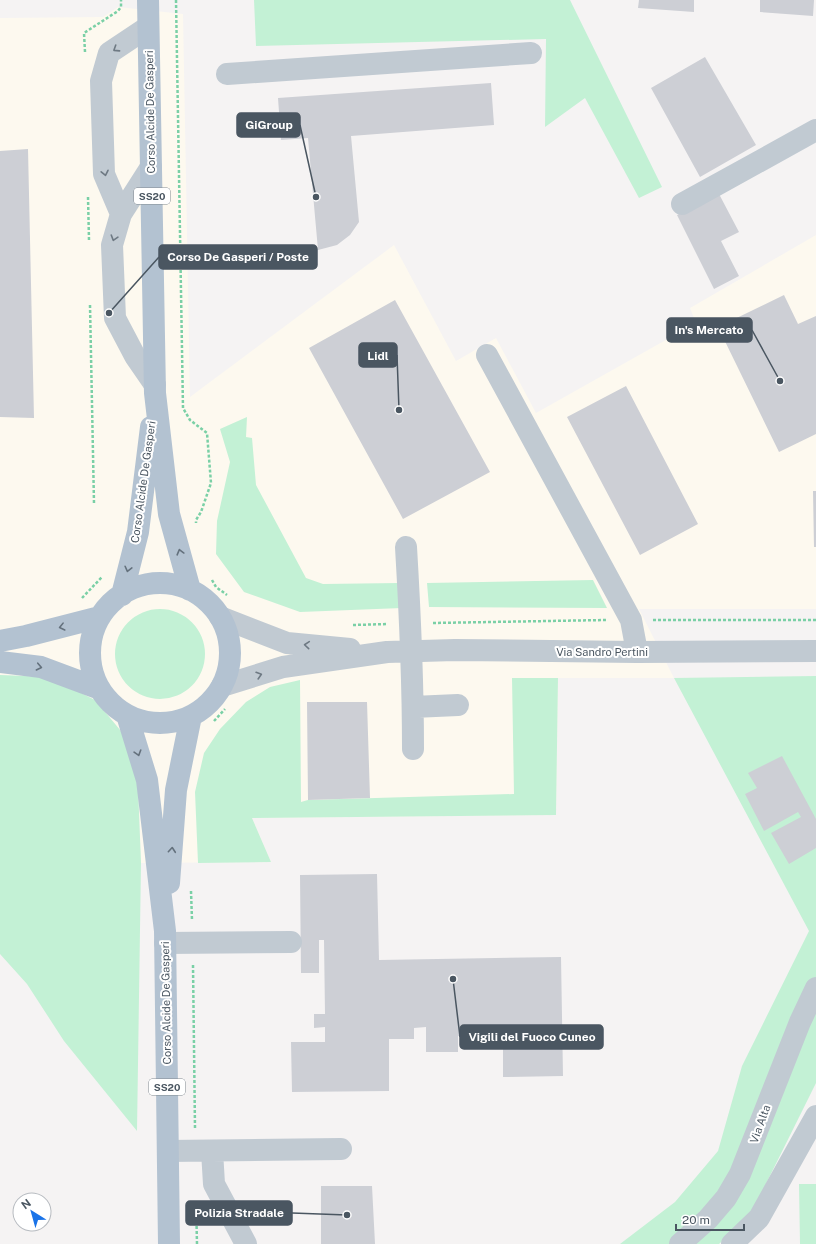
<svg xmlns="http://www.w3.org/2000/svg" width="816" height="1244" viewBox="0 0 816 1244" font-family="'Public Sans',sans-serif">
<rect width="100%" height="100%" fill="#f5f3f3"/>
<path fill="#fdf9ef" d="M118,7L183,14L190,397L394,245L456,361L496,338L536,413L696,323L690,308L816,235V609H639L674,678H558L556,815L252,818L271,862L141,863L138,787L131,743L95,700L49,677L0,675V18L103,17Z"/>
<path fill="#c3f1d5" d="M254,0H570L662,187L639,198L585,98L545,127L546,39L256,46Z
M247,417L246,437L252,438L256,485L306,578L323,584L399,583L402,608L300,612L244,592L216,554L217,521L230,462L220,429Z
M593,580L607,608L429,607L427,583Z
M115 654a45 45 0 1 1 90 0a45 45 0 1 1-90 0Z
M0,675L49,677L95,700L131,743L138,787L141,863L137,1131L64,1041L27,984L0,954Z
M816,676V1083L751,1214L719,1244H620L675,1202L718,1151L742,1066L809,931L674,678Z
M512,678H558L556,815L252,818L271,862L198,863L195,792L204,753L220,729L246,702L270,687L300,680L301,802L308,800L514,794Z
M799,1184H816V1244H800Z"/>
<path fill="#cdcfd5" d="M639,0H694V12L638,8Z
M760,0H814L813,16L760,12Z
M705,57L756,145L700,177L651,88Z
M491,83L494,125L351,136L359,222L350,235L337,245L318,250L308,138L281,140L278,98Z
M28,149L34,418L0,417V151Z
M719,194L739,232L721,241L739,276L714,289L677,215Z
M784,295L798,324L816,316V434L779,452L718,327Z
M395,300L490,472L403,519L309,348Z
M626,386L698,524L640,555L567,417Z
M813,491H816V547H814Z
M307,702H367L370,798L308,800Z
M782,756L816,819V848L789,864L771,833L801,817L798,812L764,831L745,794L757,788L748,773Z
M377,874L379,960L561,957L563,1076L503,1077V1035L458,1036V1052H426V1027L414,1028V1039H389V1091L292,1092L291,1042H325V1027L314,1028V1014H325L324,940H319V973H301L300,875Z
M321,1186H372L375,1244H321Z"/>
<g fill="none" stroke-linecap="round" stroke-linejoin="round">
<path stroke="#7ad0a6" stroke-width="2.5" stroke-dasharray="3 2" stroke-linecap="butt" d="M176,0L183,408L190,420L207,433L211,483L201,512L196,520V523
M85,52L84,33L118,11L121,7V0
M88,197L89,240
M90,305L94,503
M212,580L216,587L227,595
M82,598L102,577
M653,620H816
M433,623L606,620
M353,625L388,624
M214,721L225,709
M191,891L192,920
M193,965L195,1128
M196,1201L197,1244"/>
<path stroke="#c1cad2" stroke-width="22" d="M227,74L531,53
M151,167L121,214L112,245L115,318L135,356L155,385
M682,204L816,130
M121,214L104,174L101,81L109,53L148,27
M487,355L631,620L637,652
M406,547C410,614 413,681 413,749
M220,617L287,643L350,649
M222,686L283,667L387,652L455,650L637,652L816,651
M413,707L458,705
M165,943L291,942
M168,1151L341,1149
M212,1151L214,1184L246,1244
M680,1244L708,1219L726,1198L740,1174L800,1022L816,988
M732,1244L759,1218L816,1116"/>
<path stroke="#b3c2d1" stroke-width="22" d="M148,0L155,393L169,514L190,590
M90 653a70 70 0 1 1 140 0a70 70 0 1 1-140 0Z
M122,595L138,532L151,427
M0,641L26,636L100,617
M0,662L41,667L100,689
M127,715L147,780L165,931L169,1244
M169,883L176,790L191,716"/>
</g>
<defs><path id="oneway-chevron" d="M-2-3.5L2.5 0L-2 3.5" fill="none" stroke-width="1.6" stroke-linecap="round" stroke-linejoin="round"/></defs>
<g stroke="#6e7983">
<use href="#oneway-chevron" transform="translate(116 49) rotate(147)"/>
<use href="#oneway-chevron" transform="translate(105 173) rotate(78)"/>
<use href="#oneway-chevron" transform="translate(114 238) rotate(107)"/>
<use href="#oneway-chevron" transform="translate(307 645) rotate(-175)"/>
<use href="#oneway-chevron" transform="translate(259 675) rotate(-17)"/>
</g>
<g stroke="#64717d">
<use href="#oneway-chevron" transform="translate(180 552) rotate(-105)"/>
<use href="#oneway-chevron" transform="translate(128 569) rotate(104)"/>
<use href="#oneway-chevron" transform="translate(62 627) rotate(166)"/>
<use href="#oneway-chevron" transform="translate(39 667) rotate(12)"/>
<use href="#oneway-chevron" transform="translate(138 753) rotate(73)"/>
<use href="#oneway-chevron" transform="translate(172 850) rotate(-85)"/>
</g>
<g text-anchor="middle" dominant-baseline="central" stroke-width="4" stroke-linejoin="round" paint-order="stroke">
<g fill="#fff" stroke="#808990" stroke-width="1">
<rect x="134" y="188" width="36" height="16" rx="3"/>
<rect x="149" y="1079" width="36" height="16" rx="3"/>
</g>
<g font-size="10" font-weight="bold" fill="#4a5661">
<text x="152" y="196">SS20</text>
<text x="167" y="1087">SS20</text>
</g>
<g font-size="11" fill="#4a5661" stroke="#fff">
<text transform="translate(150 112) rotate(-91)">Corso Alcide De Gasperi</text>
<text transform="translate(143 482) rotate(-82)">Corso Alcide De Gasperi</text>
<text x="602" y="652">Via Sandro Pertini</text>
<text transform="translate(166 1003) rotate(-91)">Corso Alcide De Gasperi</text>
<text transform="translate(760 1124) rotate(-70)">Via Alta</text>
</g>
</g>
<path fill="none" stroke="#4a5661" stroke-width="1.5" d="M316 197L300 125M109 313L159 257M780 381L752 330M399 410L397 355M453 979L460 1037M347 1215L292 1213"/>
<g fill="#4a5661" stroke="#fff" stroke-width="1.5">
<circle cx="316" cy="197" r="4"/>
<circle cx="109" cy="313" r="4"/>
<circle cx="780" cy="381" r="4"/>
<circle cx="399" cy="410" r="4"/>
<circle cx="453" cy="979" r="4"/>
<circle cx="347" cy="1215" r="4"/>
</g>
<g fill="#4a5661" stroke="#4a5661" stroke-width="1.5">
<rect x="237" y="113" width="63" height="24" rx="4"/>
<rect x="159" y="245" width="158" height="24" rx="4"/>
<rect x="667" y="318" width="85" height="24" rx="4"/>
<rect x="359" y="343" width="38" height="24" rx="4"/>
<rect x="460" y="1025" width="143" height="24" rx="4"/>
<rect x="186" y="1201" width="106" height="24" rx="4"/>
</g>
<g font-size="12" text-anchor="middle" font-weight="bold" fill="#fff">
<text x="269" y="129">GiGroup</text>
<text x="238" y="261">Corso De Gasperi / Poste</text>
<text x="709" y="334">In's Mercato</text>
<text x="378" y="360">Lidl</text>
<text x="532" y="1041">Vigili del Fuoco Cuneo</text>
<text x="239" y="1217">Polizia Stradale</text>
</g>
<g transform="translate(32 1212) rotate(323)"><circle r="19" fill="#ffffff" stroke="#b7bbc0"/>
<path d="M0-3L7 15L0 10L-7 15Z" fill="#1a73e8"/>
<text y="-6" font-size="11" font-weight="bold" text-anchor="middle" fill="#4a5661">N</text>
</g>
<path d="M676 1224v6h68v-6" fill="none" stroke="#4a5661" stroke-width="2"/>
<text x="682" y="1224" font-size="12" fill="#4a5661" stroke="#ffffff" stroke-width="3" paint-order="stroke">20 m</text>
</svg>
